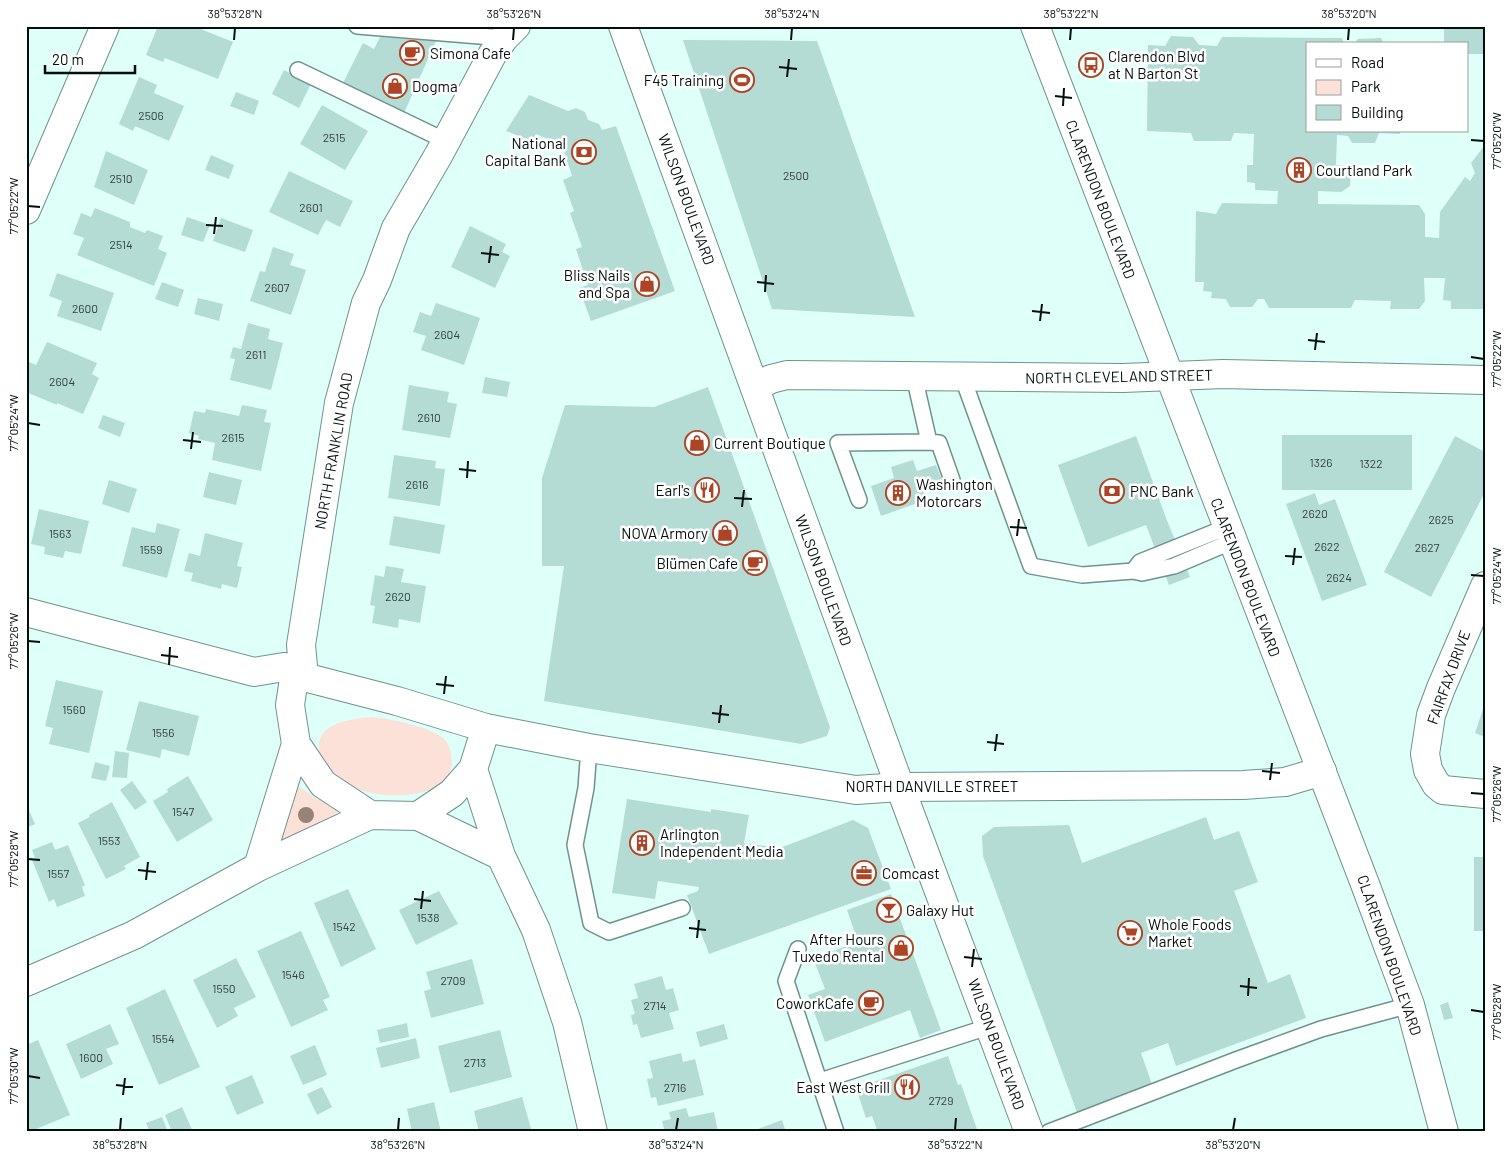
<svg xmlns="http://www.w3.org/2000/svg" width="1511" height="1158" viewBox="0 0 1511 1158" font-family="Barlow,sans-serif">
<rect width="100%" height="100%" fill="#dffff9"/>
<path fill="#fce1d9" d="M371,717C388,718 436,728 446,741C450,747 452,756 452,763C451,771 449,778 442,783C418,803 351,798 332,773C328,768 323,763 320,757C319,754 319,750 319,746C319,722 353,719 371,717Z
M300,787L317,799L335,808L338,811L335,818L286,840H279L296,788Z"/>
<path fill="#b4dbd4" d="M158,26H193L233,42L218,79L165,58L163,62L146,55Z
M1444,26H1485V54H1467V44H1444Z
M1171,36L1193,37L1199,45L1217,46L1222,37L1342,38L1344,44H1307V131H1400V134L1379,133L1375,143H1352L1348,136L1337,135L1336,165L1351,166L1350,186L1341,192L1318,191V204L1419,205L1425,214V237L1439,238L1440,212L1465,177L1470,181L1475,173L1471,163L1485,145V309H1451V301L1443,300L1445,278H1424L1425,301L1419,309H1390L1391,301L1355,300L1351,308H1269L1264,299H1258L1252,307H1230L1226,299L1211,298L1212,292L1203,291L1204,282H1195L1196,211L1216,214L1222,203L1277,204L1278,191L1255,190V183L1247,182V165H1253L1254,134L1234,133L1231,141H1194L1191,133L1147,131L1148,45L1165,46Z
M380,37L436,41L404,113L343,83L363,43L374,49Z
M1381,38L1384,44H1354L1358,39Z
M683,40L817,41L915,317L772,309Z
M284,70L311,84L299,108L272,94Z
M139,77L157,85L154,93L184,106L169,141L135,126L133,131L119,124Z
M236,92L259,101L254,115L230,106Z
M529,95L568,111L576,108L585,112L588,120L599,124L602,130L616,126L675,291L591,321L579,288L588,285L576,249L582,247L570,213L574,211L563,180L572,176L562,145L536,134L532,141L506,131Z
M322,105L368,131L345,170L300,144Z
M106,151L148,170L134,205L94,187Z
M211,155L234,165L229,179L205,170Z
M289,171L353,201L340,227L326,220L318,235L269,212Z
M95,208L130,222V227L145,233L147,230L163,236L158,249L167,253L154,286L77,255L84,238L73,234L81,213L91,217Z
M187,217L210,225L203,242L181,235Z
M221,218L253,230L245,252L213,241Z
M470,226L506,244L502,252L510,256L495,288L451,267Z
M273,247L294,254L290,265L306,270L291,315L250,301L260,271L265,272Z
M57,273L114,293L101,331L57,316L62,301L49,296Z
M162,282L184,290L178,307L155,299Z
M198,298L223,304L219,321L194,314Z
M436,303L480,318L464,365L421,350L426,336L413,332L420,312L431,316Z
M248,323L270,329L268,339L283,343L271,390L230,380L235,359L230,358L233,347L241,349Z
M47,342L97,363L92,374L99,378L83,414L57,403V405L26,392V384L29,377L26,376V363L27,361L36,365Z
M485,377L510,382L507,397L482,393Z
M409,385L449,392L447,402L457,404L450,438L402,430Z
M708,387L830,727L827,736L801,744L544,701L564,566H542V478L565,405L654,407Z
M242,405L267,410L264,422L271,423L261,471L212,460L215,443L198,439L199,436L189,433L194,411L205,413L206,409L239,416Z
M103,415L125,423L120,437L98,428Z
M1282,435H1412V490H1282Z
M1136,436L1166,518L1190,577L1169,585L1146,525L1088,547L1058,465Z
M1455,436L1485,452V492L1431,597L1384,572Z
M394,455L436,461L435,468L445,469L440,506L388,498Z
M913,460L917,471L936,465L942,480L922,487L926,500L881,516L871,486L894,478L891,467Z
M209,472L242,480L236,505L203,497Z
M109,480L137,489L129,513L102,504Z
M1315,493L1319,505L1335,499L1367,585L1322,601L1286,504Z
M39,509L89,521L81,554L65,551L63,558L44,554L45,547L31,544Z
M394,516L445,525L440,554L389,545Z
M157,523L180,529L167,578L122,566L132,527L155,533Z
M205,533L243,543L237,566L242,567L237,588L222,584L221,589L191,581L193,573L184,571L189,553L200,556Z
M386,566L404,569L401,582L426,586L420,623L399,619L398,628L372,623L375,606L370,605L375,575L384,577Z
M26,663H29V720H26Z
M56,680L103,691L89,753L49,744L53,728L45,726Z
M139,701L199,716L189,756L162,749L160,758L126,750Z
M1484,706H1485V737L1475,733Z
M115,751L129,753L127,778L112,777Z
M95,762L110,766L106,781L91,778Z
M188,776L213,820L177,842L153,801L168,792L167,789Z
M132,781L147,802L135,810L120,790Z
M627,799L711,812V809L749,815L744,843L780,848L853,820L868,828L891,889L709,954L687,895L698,891L699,887L658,881L655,899L612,893Z
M112,802L140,857L124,866L126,869L106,879L78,823L90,817L89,815Z
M26,804L35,824L26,828Z
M1206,817L1214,840L1239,831L1258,882L1234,891L1268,983L1290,974L1306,1018L1176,1066L1168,1043L1141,1053L1153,1087L1078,1115L983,856L982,836L994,827L1069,825L1082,863Z
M52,842L55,850L68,845L85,885L82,887L85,896L57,907L54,899L49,902L32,860L35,858L32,850Z
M1474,857H1485V931H1474Z
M348,889L376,949L341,967L314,903Z
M439,891L458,924L416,945L399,910Z
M891,894L941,1030L920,1038L910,1010L825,1042L808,995L825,989L813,958L858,942L847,910Z
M301,931L330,997L323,1000L328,1010L291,1027L257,951Z
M236,958L256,997L234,1008L238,1016L217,1028L193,980Z
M472,959L484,1004L431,1018L424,991L431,989L426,972Z
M662,976L666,990L673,988L679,1010L669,1013L674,1029L641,1038L637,1024L633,1025L631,1015L635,1014L631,1000L638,998L634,984Z
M165,989L200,1067L159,1085L126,1008Z
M1448,1002L1453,1018L1444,1020L1440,1005Z
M407,1023L409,1037L380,1043L377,1030Z
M110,1024L119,1044L106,1049L113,1064L81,1079L66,1044Z
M724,1024L728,1039L700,1047L696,1032Z
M500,1030L512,1077L450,1093L438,1046Z
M416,1038L420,1058L381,1068L376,1048Z
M38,1040L70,1115L29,1132L26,1126V1045Z
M315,1045L327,1075L303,1085L290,1056Z
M681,1053L683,1062L695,1059L704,1095L658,1106L656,1097L651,1098L647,1079L653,1078L649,1061Z
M948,1056L958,1085L961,1084L978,1132H878L872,1116L866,1118L856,1088Z
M252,1075L264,1103L237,1115L225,1087Z
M322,1087L332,1107L317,1115L307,1094Z
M522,1097L532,1132H479L474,1111Z
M434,1102L441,1132H412L407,1109Z
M182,1107L193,1132H172L165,1115Z
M686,1108L689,1117L714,1112L718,1132H665L662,1121L671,1119L669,1112Z
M162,1117L168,1132H150L146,1123Z
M782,1120L786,1132H750Z"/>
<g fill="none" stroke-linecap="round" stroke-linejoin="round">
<defs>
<path id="lane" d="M357,26L504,38
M298,70L446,141
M914,376L929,442L939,443L952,480
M962,376L1031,566L1082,575L1133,571L1142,573L1174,566L1233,541
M859,500L838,443L929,442
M1133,571L1140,562L1227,527
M589,748L586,788L575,845L591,923L609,932L682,908
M798,949L786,981L836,1132
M820,1081L991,1026
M1049,1132L1236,1060L1321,1029L1410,1005"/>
<path id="street" d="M26,210L105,26
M755,387L771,379L787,375L1123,378L1223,374L1485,380
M1485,586L1441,688L1431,715L1425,754L1428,770L1436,784L1443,790L1485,794
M26,612L254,672L284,667L295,672
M304,677L301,645L339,403L366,303L377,280L396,228L438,156L492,55L504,38L516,26
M486,728L589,748L856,790L900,787L1243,785L1285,782L1322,771
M473,769L501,856L536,930L567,1022L593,1132
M418,816L452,793L473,769L486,728L397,701L304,677L295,672L290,705L296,744L323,784L370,815L418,816L501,856
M258,867L296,744
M26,982L134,935L258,867L370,815"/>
<path id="primary" d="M623,26L900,787L1029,1132
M1035,26L1365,884L1410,1005L1444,1132"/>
</defs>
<use href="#lane" stroke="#6e938d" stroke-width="18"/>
<use href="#street" stroke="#6e938d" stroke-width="30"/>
<use href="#primary" stroke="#6e938d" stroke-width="30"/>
<use href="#lane" stroke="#fff" stroke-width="15"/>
<use href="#street" stroke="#fff" stroke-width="28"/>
<use href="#primary" stroke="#fff" stroke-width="28"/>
</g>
<circle fill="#988477" cx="306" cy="815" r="8"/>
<path fill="none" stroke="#030f0d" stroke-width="2" d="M234,40L235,28M513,40L514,28M791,40L792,28M1070,40L1071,28M1348,40L1349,28M779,67L797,69M787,77L789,59M1055,96L1072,98M1063,106L1064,88M1471,140L1484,141M28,206L40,207M206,225L223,226M214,234L216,217M481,253L499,255M489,263L491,246M757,282L774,284M765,292L766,275M1032,311L1050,313M1040,321L1042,304M1308,340L1325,342M1315,350L1317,333M1471,357L1484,359M28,423L40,425M183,440L201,442M191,449L193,432M459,469L476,471M467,478L468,461M734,498L752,499M742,507L744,490M1010,527L1027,528M1017,536L1019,519M1285,556L1302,557M1293,565L1295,548M1471,575L1484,576M28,641L40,642M161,655L178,657M169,665L170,647M436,684L454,686M444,694L446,676M712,713L729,715M719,723L721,705M987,742L1004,744M995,751L997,734M1262,771L1280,773M1270,780L1272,763M1471,793L1484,794M28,859L40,860M138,870L156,872M146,880L148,862M414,899L431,901M421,909L423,891M689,928L706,930M697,938L699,920M964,957L982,959M972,967L974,949M1240,986L1257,988M1248,996L1249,978M1471,1010L1484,1012M28,1076L40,1078M116,1085L133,1087M123,1095L125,1078M120,1130L121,1118M398,1130L399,1118M676,1130L678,1118M955,1130L956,1118M1233,1130L1235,1118"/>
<defs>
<symbol id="cafe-ring" viewBox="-11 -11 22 22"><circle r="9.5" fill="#fff" stroke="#ac4425" stroke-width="1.5"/><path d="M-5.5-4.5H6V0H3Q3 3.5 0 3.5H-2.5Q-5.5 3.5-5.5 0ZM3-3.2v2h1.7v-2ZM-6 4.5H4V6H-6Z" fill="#ac4425"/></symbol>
<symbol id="bus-ring" viewBox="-11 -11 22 22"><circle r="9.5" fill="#fff" stroke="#ac4425" stroke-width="1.5"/><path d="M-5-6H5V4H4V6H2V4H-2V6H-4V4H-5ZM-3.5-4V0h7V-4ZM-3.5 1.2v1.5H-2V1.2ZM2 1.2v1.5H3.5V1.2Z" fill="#ac4425"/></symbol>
<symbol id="stadium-ring" viewBox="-11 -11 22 22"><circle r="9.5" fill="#fff" stroke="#ac4425" stroke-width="1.5"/><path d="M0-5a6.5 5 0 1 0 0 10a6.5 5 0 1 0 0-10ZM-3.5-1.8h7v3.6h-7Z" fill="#ac4425"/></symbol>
<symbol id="shop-ring" viewBox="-11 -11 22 22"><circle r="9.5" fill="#fff" stroke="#ac4425" stroke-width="1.5"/><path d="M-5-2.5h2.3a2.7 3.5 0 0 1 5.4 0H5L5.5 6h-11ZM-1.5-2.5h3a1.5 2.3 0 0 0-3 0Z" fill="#ac4425"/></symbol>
<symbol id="bank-ring" viewBox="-11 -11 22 22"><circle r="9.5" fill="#fff" stroke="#ac4425" stroke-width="1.5"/><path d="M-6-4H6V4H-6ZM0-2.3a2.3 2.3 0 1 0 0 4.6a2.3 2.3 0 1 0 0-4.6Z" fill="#ac4425"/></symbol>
<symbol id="building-ring" viewBox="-11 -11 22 22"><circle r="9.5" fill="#fff" stroke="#ac4425" stroke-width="1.5"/><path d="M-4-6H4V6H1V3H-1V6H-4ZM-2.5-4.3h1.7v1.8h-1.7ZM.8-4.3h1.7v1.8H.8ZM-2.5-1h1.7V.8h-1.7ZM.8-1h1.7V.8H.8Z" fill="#ac4425"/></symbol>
<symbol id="restaurant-ring" viewBox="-11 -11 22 22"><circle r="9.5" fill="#fff" stroke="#ac4425" stroke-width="1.5"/><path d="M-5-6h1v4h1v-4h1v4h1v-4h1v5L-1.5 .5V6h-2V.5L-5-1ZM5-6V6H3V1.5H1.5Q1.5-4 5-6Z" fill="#ac4425"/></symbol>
<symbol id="office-ring" viewBox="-11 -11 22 22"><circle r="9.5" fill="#fff" stroke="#ac4425" stroke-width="1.5"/><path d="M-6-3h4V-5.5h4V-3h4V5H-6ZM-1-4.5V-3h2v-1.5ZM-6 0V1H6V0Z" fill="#ac4425"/></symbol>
<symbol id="bar-ring" viewBox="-11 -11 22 22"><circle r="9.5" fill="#fff" stroke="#ac4425" stroke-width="1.5"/><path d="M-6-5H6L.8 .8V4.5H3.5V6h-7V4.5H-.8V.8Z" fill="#ac4425"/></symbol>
<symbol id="supermarket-ring" viewBox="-11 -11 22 22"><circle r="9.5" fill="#fff" stroke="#ac4425" stroke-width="1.5"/><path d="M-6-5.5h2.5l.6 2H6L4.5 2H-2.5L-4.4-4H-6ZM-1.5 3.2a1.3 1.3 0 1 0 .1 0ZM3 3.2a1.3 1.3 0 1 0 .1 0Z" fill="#ac4425"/></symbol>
</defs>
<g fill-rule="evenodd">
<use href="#cafe-ring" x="398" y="39" width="28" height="28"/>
<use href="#bus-ring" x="1077" y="51" width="28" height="28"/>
<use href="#stadium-ring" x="728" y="66" width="28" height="28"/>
<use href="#shop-ring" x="381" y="72" width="28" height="28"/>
<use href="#bank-ring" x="570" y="138" width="28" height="28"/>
<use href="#building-ring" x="1285" y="156" width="28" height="28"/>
<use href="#shop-ring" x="633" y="270" width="28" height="28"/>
<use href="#shop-ring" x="683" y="429" width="28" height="28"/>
<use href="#restaurant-ring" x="693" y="476" width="28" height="28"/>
<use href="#bank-ring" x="1098" y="477" width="28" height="28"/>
<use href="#building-ring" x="884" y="479" width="28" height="28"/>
<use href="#shop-ring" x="711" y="519" width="28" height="28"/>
<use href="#cafe-ring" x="741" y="549" width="28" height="28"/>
<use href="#building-ring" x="628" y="829" width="28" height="28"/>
<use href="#office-ring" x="850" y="859" width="28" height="28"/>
<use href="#bar-ring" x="875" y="896" width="28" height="28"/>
<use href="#supermarket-ring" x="1116" y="919" width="28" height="28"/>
<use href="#shop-ring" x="887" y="934" width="28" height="28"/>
<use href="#cafe-ring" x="857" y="989" width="28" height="28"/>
<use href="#restaurant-ring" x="893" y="1073" width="28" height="28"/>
</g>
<g text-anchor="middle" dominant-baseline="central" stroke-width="5" stroke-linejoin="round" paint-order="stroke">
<g font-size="12" fill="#2f423f">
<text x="151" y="115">2506</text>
<text x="334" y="137">2515</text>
<text x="796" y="175">2500</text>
<text x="121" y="178">2510</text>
<text x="311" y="207">2601</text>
<text x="121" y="244">2514</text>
<text x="277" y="287">2607</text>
<text x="85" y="308">2600</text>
<text x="447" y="334">2604</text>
<text x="256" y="354">2611</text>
<text x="62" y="381">2604</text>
<text x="429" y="417">2610</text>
<text x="233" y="437">2615</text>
<text x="1321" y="462">1326</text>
<text x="1371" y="463">1322</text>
<text x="417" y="484">2616</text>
<text x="1315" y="513">2620</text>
<text x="1441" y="519">2625</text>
<text x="60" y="533">1563</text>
<text x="1327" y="546">2622</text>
<text x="1427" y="547">2627</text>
<text x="151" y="549">1559</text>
<text x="1339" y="577">2624</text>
<text x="398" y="596">2620</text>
<text x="74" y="709">1560</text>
<text x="163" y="732">1556</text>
<text x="183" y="811">1547</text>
<text x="109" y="840">1553</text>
<text x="58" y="873">1557</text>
<text x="428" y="917">1538</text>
<text x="344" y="926">1542</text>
<text x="293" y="974">1546</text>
<text x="453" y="980">2709</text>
<text x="224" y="988">1550</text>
<text x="655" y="1005">2714</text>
<text x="163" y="1038">1554</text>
<text x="91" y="1057">1600</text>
<text x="475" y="1062">2713</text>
<text x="675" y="1087">2716</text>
<text x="941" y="1100">2729</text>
</g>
<g font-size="15" fill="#030f0d" stroke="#fff" text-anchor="start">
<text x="430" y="53">Simona Cafe</text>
<text x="1108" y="56">Clarendon Blvd<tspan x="1108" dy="17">at N Barton St</tspan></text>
<text x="724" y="80" text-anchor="end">F45 Training</text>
<text x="412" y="86">Dogma</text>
<text x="566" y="143" text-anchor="end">National<tspan x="566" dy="17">Capital Bank</tspan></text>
<text x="1316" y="170">Courtland Park</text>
<text x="630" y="275" text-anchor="end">Bliss Nails<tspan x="630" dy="17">and Spa</tspan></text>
<text x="714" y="443">Current Boutique</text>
<text x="916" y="484">Washington<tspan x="916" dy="17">Motorcars</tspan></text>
<text x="690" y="490" text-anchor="end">Earl's</text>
<text x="1130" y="491">PNC Bank</text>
<text x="708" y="533" text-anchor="end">NOVA Armory</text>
<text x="738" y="563" text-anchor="end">Blümen Cafe</text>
<text x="660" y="834">Arlington<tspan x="660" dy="17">Independent Media</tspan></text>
<text x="882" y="873">Comcast</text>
<text x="906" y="910">Galaxy Hut</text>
<text x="1148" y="924">Whole Foods<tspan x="1148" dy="17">Market</tspan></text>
<text x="884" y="939" text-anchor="end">After Hours<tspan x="884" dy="17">Tuxedo Rental</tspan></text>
<text x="854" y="1003" text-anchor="end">CoworkCafe</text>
<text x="890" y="1087" text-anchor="end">East West Grill</text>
</g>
<g font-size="15" fill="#030f0d" stroke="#fff">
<text transform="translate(687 199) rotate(70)">WILSON BOULEVARD</text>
<text transform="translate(1101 199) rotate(69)">CLARENDON BOULEVARD</text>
<text transform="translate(1119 376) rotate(-1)">NORTH CLEVELAND STREET</text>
<text transform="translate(333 451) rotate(-80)">NORTH FRANKLIN ROAD</text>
<text transform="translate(1246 577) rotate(69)">CLARENDON BOULEVARD</text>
<text transform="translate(824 580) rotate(70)">WILSON BOULEVARD</text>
<text transform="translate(1448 677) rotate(-70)">FAIRFAX DRIVE</text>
<text x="932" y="786">NORTH DANVILLE STREET</text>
<text transform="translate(1390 955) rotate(71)">CLARENDON BOULEVARD</text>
<text transform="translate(997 1044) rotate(70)">WILSON BOULEVARD</text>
</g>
</g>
<rect width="1511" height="1158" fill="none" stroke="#ffffff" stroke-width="55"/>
<rect x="1306" y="42" width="162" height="90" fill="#ffffff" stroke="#9a9f9e"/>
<rect x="1316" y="59" width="25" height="8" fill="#ffffff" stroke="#9a9f9e"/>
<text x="1351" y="68" font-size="15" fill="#030f0d">Road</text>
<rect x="1316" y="80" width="25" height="15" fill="#fce1d9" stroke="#9a9f9e"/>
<text x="1351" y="92" font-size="15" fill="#030f0d">Park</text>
<rect x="1316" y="105" width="25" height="15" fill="#b4dbd4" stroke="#9a9f9e"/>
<text x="1351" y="118" font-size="15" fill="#030f0d">Building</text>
<path d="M45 65v8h90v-8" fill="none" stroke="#030f0d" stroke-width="2.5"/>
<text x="52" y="65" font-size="15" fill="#030f0d" stroke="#ffffff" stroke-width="4" paint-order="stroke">20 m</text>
<rect x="28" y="28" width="1456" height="1102" fill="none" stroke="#030f0d" stroke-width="2"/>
<g font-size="12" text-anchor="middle" fill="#030f0d">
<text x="235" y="18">38°53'28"N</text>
<text x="514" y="18">38°53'26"N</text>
<text x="792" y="18">38°53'24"N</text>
<text x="1071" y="18">38°53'22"N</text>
<text x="1349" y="18">38°53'20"N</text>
<text transform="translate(1497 141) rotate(-90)" y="4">77°05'20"W</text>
<text transform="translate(14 206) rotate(-90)" y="4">77°05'22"W</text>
<text transform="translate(1497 359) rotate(-90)" y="4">77°05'22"W</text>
<text transform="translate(14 423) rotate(-90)" y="4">77°05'24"W</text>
<text transform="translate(1497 576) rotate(-90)" y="4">77°05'24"W</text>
<text transform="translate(14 641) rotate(-90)" y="4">77°05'26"W</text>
<text transform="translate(1497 794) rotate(-90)" y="4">77°05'26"W</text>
<text transform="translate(14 859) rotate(-90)" y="4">77°05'28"W</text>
<text transform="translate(1497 1012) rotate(-90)" y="4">77°05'28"W</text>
<text transform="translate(14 1076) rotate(-90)" y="4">77°05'30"W</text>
<text x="120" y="1149">38°53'28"N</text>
<text x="398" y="1149">38°53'26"N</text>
<text x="676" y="1149">38°53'24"N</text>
<text x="955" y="1149">38°53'22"N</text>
<text x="1233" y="1149">38°53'20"N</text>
</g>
</svg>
